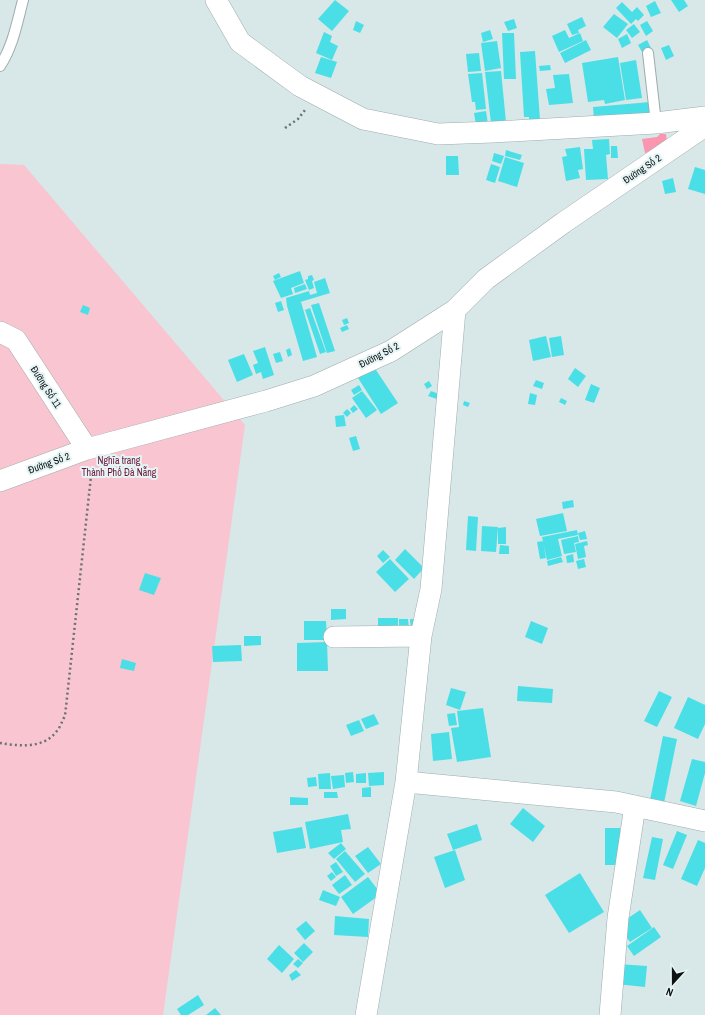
<svg xmlns="http://www.w3.org/2000/svg" width="705" height="1015" viewBox="0 0 705 1015" font-family="'Archivo Narrow',sans-serif">
<rect width="100%" height="100%" fill="#d8e7e7"/>
<path fill="#f9c5d0" d="M0,164L24,165L245,425L163,1015H0Z"/>
<path fill="#fa96af" d="M660,134H666L667,142L660,143L661,150L645,153L642,139L657,137Z"/>
<path fill="#4adfe7" d="M335,0L349,11L332,31L318,19Z
M671,0H684L688,6L679,12Z
M655,1L661,13L651,17L646,6Z
M622,2L632,12L637,7L644,15L638,21L636,19L631,24L616,8Z
M614,14L628,24L617,38L603,27Z
M582,17L586,26L578,30L579,33L572,35L567,24Z
M514,19L517,28L508,31L504,22Z
M356,21L364,25L360,33L353,30Z
M647,21L653,31L646,36L640,25Z
M634,24L640,32L632,38L626,30Z
M490,30L493,39L483,42L481,33Z
M565,30L569,38L580,33L583,41L559,52L552,36Z
M324,32L332,36L330,42L338,46L332,60L316,53Z
M502,33H514L516,79H504Z
M627,34L631,43L622,48L618,39Z
M586,40L591,50L565,63L560,53Z
M647,40L651,48L642,52L638,45Z
M497,41L501,68L485,71L481,43Z
M669,45L674,56L666,60L661,48Z
M535,51L540,120L529,121V117H524L520,52Z
M479,53L481,71L468,72L466,54Z
M321,57L337,62L331,78L315,73Z
M618,57L625,100L605,104L604,100L588,102L582,63Z
M636,60L642,98L626,100L620,63Z
M550,65L551,70L540,71L539,66Z
M501,71L506,122L491,123L485,72Z
M482,73L486,109L476,110L475,102H472L468,74Z
M569,74L573,103L549,105L546,89L555,88L553,75Z
M650,102L651,115L594,120L593,107Z
M486,111L488,124L476,125L474,113Z
M609,139L610,154L606,155L608,179L586,180L584,149H593L592,140Z
M611,146H617L618,158H611Z
M580,147L583,169L578,170L580,178L566,181L562,157L567,156L565,149Z
M506,150L522,155L520,160L505,156Z
M494,153L504,156L501,164L492,161Z
M446,156H458L459,175H446Z
M505,157L524,163L517,187L498,181Z
M491,164L500,167L495,183L486,180Z
M695,167L705,170V194L688,189Z
M673,178L676,192L665,194L662,181Z
M300,271L304,283L291,288L293,294L281,298L273,281Z
M279,273L281,277L275,280L273,276Z
M312,275L314,280L312,281L314,288L309,290L305,280L308,279V276Z
M325,278L330,293L297,303L301,302L317,357L303,361L287,306L286,298L309,291L310,295L317,293L314,282Z
M305,284L307,289L295,293L294,288Z
M281,301L284,310L278,312L275,303Z
M319,303L335,351L327,353L311,305Z
M83,305L90,308L88,315L80,312Z
M310,308L326,352L320,354L305,310Z
M347,318L349,323L344,325L342,320Z
M347,325L349,329L342,332L340,328Z
M546,336L551,357L533,361L529,340Z
M561,336L564,355L552,357L549,338Z
M265,347L274,375L263,379L261,372L256,374L253,365L258,363L253,351Z
M290,348L292,355L288,357L286,350Z
M280,352L283,361L276,363L273,354Z
M244,354L253,375L237,382L228,360Z
M374,367L398,403L381,414L358,378Z
M575,368L586,376L578,387L568,379Z
M536,380L544,383L542,389L533,386Z
M429,381L432,386L427,389L424,384Z
M591,384L600,388L594,403L585,400Z
M359,385L362,390L354,395L351,390Z
M362,391L377,410L366,418L352,398Z
M431,391L439,394L437,399L428,396Z
M530,393L537,395L535,405L528,404Z
M561,398L567,401L565,405L559,402Z
M464,401L470,403L468,407L463,405Z
M354,405L358,409L353,413L350,409Z
M347,409L351,413L347,417L343,413Z
M344,415L346,426L336,427L335,416Z
M356,436L360,449L353,451L349,438Z
M573,500L574,507L563,509L562,502Z
M563,513L567,531L540,536L536,519Z
M468,516L478,517L476,551L466,550Z
M482,526L498,527L496,552L481,551Z
M506,527V544H498V528Z
M577,530L578,535L558,539L562,556L547,560L542,537Z
M585,531L587,539L580,540L578,533Z
M578,536L579,542L574,543L576,552L564,554L561,540Z
M543,541L546,558L540,559L537,542Z
M587,541L588,545L584,546L586,557L578,559L575,544Z
M500,545L509,546V554H499Z
M405,549L424,568L414,579L395,560Z
M383,550L390,557L383,563L377,556Z
M573,554L574,562L567,563L566,556Z
M561,557L563,562L548,566L547,561Z
M390,559L409,579L395,592L376,572Z
M584,559L586,567L578,569L576,561Z
M145,573L161,578L154,595L139,590Z
M331,609H346V619L331,620Z
M378,618H398V631H378Z
M399,619H408L409,629L399,630Z
M410,619H415L411,630Z
M304,621H326L327,640H304Z
M531,621L548,628L542,644L525,637Z
M244,636H261V645L244,646Z
M327,642L328,671H297V643Z
M241,645L242,661L213,662L212,646Z
M122,659L136,663L134,671L120,668Z
M518,686L553,689L552,703L517,701Z
M451,688L466,692L460,710L446,705Z
M659,691L672,697L657,727L644,721Z
M688,697L705,705V724L698,739L674,728Z
M483,708L491,757L457,762L451,728L459,727L457,711Z
M455,713L457,725L449,726L447,714Z
M374,714L379,724L366,729L361,719Z
M359,720L364,731L351,736L346,725Z
M449,732L452,759L433,761L431,734Z
M663,736L677,739L664,803L650,800Z
M692,759L705,762V773L696,806L680,801Z
M353,772L354,782L346,783L345,773Z
M384,772V785L369,786L368,773Z
M330,773L331,789H319L318,774Z
M366,773V783H356V774Z
M344,775L345,787L333,789L331,776Z
M316,777L317,786L308,787L307,778Z
M371,787V797H362V788Z
M324,792H337L338,798H324Z
M290,797L308,798V805H290Z
M523,808L545,826L533,842L510,824Z
M348,814L351,829L341,830L343,842L310,849L305,822Z
M477,824L482,840L453,850L447,834Z
M302,827L306,848L277,853L273,832Z
M605,828H620V865H605Z
M677,831L687,835L673,869L663,865Z
M652,837L663,839L655,880L643,878Z
M698,840L705,843V868L697,886L681,879Z
M341,843L346,849L334,859L328,853Z
M368,847L381,864L368,873L355,856Z
M455,850L465,880L445,888L434,857Z
M345,851L365,874L355,882L336,859Z
M336,862L343,872L336,876L330,866Z
M332,872L336,877L331,881L327,876Z
M580,873L604,912L569,933L545,895Z
M345,875L352,885L339,894L332,885Z
M368,877L381,894L353,914L341,897Z
M323,890L340,897L336,906L319,900Z
M640,910L652,928L630,942L618,925Z
M335,916L369,919L368,937L334,935Z
M306,921L315,931L305,940L296,929Z
M654,927L661,937L634,956L627,946Z
M304,943L313,952L303,962L294,953Z
M279,945L294,959L282,973L267,959Z
M298,959L303,963L298,968L293,964Z
M618,964L647,966L645,987L616,984Z
M296,970L301,975L292,981L289,975Z
M198,995L204,1005L188,1015H181L177,1009Z
M215,1008L221,1015H206Z"/>
<g fill="none" stroke-linecap="round" stroke-linejoin="round">
<defs>
<path id="lane" d="M648,53L656,123
M0,66C13,46 17,23 23,0"/>
<path id="street" d="M216,0L240,42L300,86L363,119L438,134L493,132L656,123L705,117
M0,332L16,340L87,449
M0,481L87,449L266,401L314,386L391,351L455,310L486,279L563,223L705,126
M334,637L421,636
M406,782L616,802L705,821
M366,1015L406,782L421,636L431,589L455,310
M610,1015L618,918L635,806"/>
</defs>
<use href="#lane" stroke="#9eacad" stroke-width="12"/>
<use href="#street" stroke="#9eacad" stroke-width="22"/>
<path stroke="#697373" stroke-width="2.5" stroke-dasharray="2 3" stroke-linecap="butt" d="M285,128L298,119L305,110
M0,743C18,746 43,749 56,732C60,728 62,721 65,716L92,467"/>
<use href="#lane" stroke="#fff" stroke-width="10"/>
<use href="#street" stroke="#fff" stroke-width="21"/>
</g>
<g text-anchor="middle" dominant-baseline="central" stroke-width="4" stroke-linejoin="round" paint-order="stroke">
<g font-size="10" fill="#0d1212" stroke="#e5f4f5">
<text transform="translate(642 169) rotate(-34)">Đường Số 2</text>
<text transform="translate(379 355) rotate(-27)">Đường Số 2</text>
<text transform="translate(46 387) rotate(57)">Đường Số 11</text>
<text transform="translate(49 463) rotate(-20)">Đường Số 2</text>
</g>
<g font-size="10" fill="#6a1233" stroke="#e5f4f5">
<text x="119" y="460">Nghĩa trang<tspan x="119" dy="12">Thành Phố Đà Nẵng</tspan></text>
</g>
</g>
<g transform="translate(673 983) rotate(201)" stroke="#e5f4f5" stroke-width="3" paint-order="stroke">
<path d="M0-3L7 15L0 10L-7 15Z" fill="#0d1212"/>
<text y="-6" font-size="11" font-weight="bold" text-anchor="middle" fill="#0d1212">N</text>
</g>
</svg>
